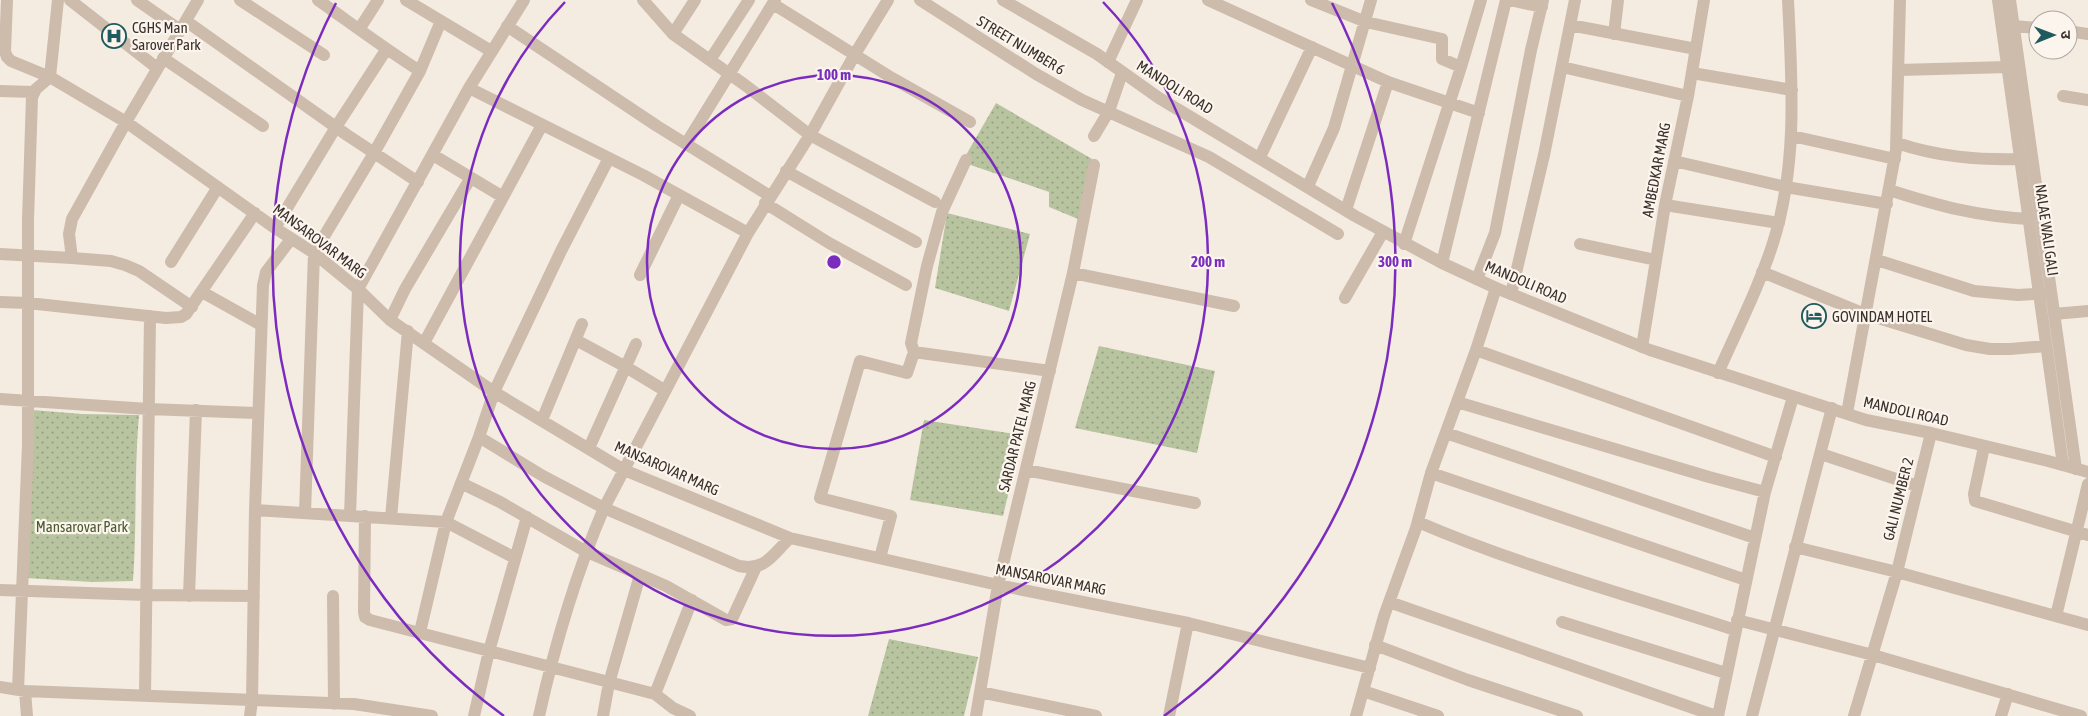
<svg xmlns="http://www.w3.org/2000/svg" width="2088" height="716" viewBox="0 0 2088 716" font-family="'Asap Condensed','Noto Sans Devanagari',sans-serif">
<defs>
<pattern id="green-dots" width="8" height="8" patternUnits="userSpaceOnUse" patternTransform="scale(1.25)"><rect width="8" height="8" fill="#b8c4a0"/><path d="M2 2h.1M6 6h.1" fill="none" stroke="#97a083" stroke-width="1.8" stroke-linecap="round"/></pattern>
</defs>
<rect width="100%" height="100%" fill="#f4ebe1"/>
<path fill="url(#green-dots)" d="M996,103L1092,159L1078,219L1049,207V192L962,162Z
M947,213L1030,234L1009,311L935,288Z
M1099,346L1215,371L1197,453L1075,428Z
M32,410L82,414L139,415C134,470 137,525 133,581L92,582L26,578Z
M924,420L1022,435L1003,516L910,500Z
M889,639L978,657L964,716H868Z"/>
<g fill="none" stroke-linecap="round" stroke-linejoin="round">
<path stroke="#cdbbac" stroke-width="12" d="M7,0L5,51L7,57L11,61L50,77L126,122L275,228L314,253L358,289L390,320L494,392L624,470L790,538L998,585L1188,623L1370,668
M70,0L157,68
M137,0L180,30
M240,0L324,55
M318,0C352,24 385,49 420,71
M406,0L491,51
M643,0L673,34L745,85L810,135L935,202
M920,0L1036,74L1082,100L1209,157L1338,234
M1208,0L1388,82L1479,113
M1311,0L1366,22L1442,39V59L1461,67
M1510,0L1542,7
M1998,0L2063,465
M2010,0L2076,469
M773,4L892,78L970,122
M186,21L347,135L418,182
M1570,25L1696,49
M507,26L657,126L770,196
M2014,26L2038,28
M360,28L378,0
M2068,31L2088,34
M673,34L695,0
M1614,34L1618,0
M163,58L263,126
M710,60L749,0
M1108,62L1137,0
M1562,67L1688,96
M1899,70L2008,67
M1692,73L1792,90
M469,88L643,175L748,233
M0,91L33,92
M2063,96L2088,100
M1094,136L1109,111L1122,73
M1792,136L1895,159
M1897,143C1938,157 1978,160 2021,159
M686,144L775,0
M433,155L503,197
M1260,157L1312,47
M1674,161L1786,187L1887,204
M786,171L916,242
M1308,186L1334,128L1371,0
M1889,190C1939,206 1976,216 2029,219
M765,203L829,243L906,285
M1665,205L1779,223
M1346,210L1388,82
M275,228L336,127L386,50
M1404,244L1461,67L1481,0
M1580,244L1656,260
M0,254L72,258L111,261L125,265L139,271L192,307
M72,258L69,234L72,219L126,122L198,0
M1877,260L1974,291L2018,295L2047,293
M171,262L218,187
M1442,263L1506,0
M1762,272L1865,314L1966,345L1990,349H2010L2046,346
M1073,273L1234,306
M640,275L679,195
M1477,279L1495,233L1531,50L1543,0
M202,292L261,325
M1511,294L1544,155L1575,0
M1345,298L1383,232
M0,302L28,303L166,318L181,317L186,314L255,213
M2054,314L2088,311
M390,320L405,289L470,179
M576,340L626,367L664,390
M424,343L542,125
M1642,347L1665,205L1688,96L1704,0
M1476,350L1776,457
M914,352L1050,371
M1718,373C1737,330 1759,287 1773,243C1798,165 1792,81 1788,0
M0,399L148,409L258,413
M1457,402L1709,477L1765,492
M1847,413L1896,150L1900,0
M542,420L582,324
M1446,433L1755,538
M479,437L543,476L604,508L739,566C766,571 772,555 790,538
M1984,447L1974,494L1975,501L2088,535
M589,448L636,344
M1821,454L1917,486
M1026,470L1195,503
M1431,473L1746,580
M461,483L500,502L585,551L666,586L726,620L732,619L756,567
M255,510L446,522L515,558
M305,513L314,253L374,153L420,71L441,21
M350,516L358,289L469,88L524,0
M365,516L364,612L365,617L370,620L655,694L673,708L690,716
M391,518L408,331
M1418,522C1520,566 1629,595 1735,630
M1795,547L1897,572L2088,625
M880,558L891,516L820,498L860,361L907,373L914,352L911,343L927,266L942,212L966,160
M0,590L146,595L254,596
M189,596L196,410
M333,596L334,704
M1389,602L1716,716
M2056,616L2088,484
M1737,620L1873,655L2081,716
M1562,622L1726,673
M420,632L446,522L479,437L494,392L561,251L609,158
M1375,645L1468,680L1577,716
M0,687L25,691L354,704L432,716
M18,690L28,445V220L32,97L36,89L50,77L58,0
M25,691L27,716
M1363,691L1438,716
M980,692L1096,716
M655,694L692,600
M145,696L150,316
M250,716L252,700L255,510L263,285L266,272L291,239
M474,716L489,651L527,517
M539,716C555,644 575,576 604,508L748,233L810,135L855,54L888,0
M603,716L609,683L640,575
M976,716L998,585L1073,273L1094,165
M1169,716L1188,623
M1356,716L1384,616L1416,528L1431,473L1476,350L1496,288
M1718,716L1765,492L1793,397
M1752,716L1832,408
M1854,716L1897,572L1931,433
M2001,716L2008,694"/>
<path stroke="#cdbbac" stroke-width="12" d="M1003,0L1097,54L1159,98L1355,216L1442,263L1496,288L1650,350L1866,420L1931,433L2048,461L2088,472"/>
</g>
<g fill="none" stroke="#7b2cbf" stroke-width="2.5">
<circle cx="834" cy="262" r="187"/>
<path d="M1103 2A374 374 0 1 1 565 2"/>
<path d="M504 716A561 561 0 0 1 336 3M1332 3A561 561 0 0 1 1164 716"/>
</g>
<defs>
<symbol id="hospital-ring" viewBox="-11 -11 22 22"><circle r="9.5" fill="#fbf5ee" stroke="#1f5a5e" stroke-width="1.5"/><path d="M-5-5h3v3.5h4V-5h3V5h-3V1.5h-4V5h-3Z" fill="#1f5a5e"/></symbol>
<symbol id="hotel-ring" viewBox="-11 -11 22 22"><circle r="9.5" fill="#fbf5ee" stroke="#1f5a5e" stroke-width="1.5"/><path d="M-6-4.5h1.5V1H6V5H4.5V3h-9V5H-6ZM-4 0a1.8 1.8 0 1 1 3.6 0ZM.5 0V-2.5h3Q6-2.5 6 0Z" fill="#1f5a5e"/></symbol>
</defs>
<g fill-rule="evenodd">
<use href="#hospital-ring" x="100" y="22" width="28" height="28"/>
<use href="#hotel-ring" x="1800" y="302" width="28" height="28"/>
</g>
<g text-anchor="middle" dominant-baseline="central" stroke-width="4.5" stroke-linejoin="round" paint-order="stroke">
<g font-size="15" fill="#3b302b" stroke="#fbf5ee" text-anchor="start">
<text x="132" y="27">CGHS Man<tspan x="132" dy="17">Sarover Park</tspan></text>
<text x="1832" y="316">GOVINDAM HOTEL</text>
</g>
<g font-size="15" fill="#3b302b" stroke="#fbf5ee">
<text transform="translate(1021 45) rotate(31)">STREET NUMBER 6</text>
<text transform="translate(1175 87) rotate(32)">MANDOLI ROAD</text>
<text transform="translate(1656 170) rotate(-79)">AMBEDKAR MARG</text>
<text transform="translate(2047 230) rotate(82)">NALAE WALI GALI</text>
<text transform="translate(320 241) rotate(37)">MANSAROVAR MARG</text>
<text transform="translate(1526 282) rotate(23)">MANDOLI ROAD</text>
<text transform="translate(1906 411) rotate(13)">MANDOLI ROAD</text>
<text transform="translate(1017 436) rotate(-76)">SARDAR PATEL MARG</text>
<text transform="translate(667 468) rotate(24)">MANSAROVAR MARG</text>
<text transform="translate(1898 499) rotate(-76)">GALI NUMBER 2</text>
<text transform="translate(1051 579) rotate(11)">MANSAROVAR MARG</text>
</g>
<g font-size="15" fill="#4a5a2e" stroke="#fbf5ee">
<text x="82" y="526">Mansarovar Park</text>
</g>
</g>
<circle cx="834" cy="262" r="8" fill="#7b2cbf" stroke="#fbf5ee" stroke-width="2.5"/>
<g font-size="15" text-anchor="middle" font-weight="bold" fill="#7b2cbf" stroke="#fbf5ee" stroke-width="4.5" stroke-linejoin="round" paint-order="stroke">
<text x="834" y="80">100 m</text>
<text x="1208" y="267">200 m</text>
<text x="1395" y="267">300 m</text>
</g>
<g transform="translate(2053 35) rotate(89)"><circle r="24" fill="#fbf5ee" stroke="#aea6a0"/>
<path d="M0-4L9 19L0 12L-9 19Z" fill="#1f5a5e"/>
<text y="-8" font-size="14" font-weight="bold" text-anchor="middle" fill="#3b302b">उ</text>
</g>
</svg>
